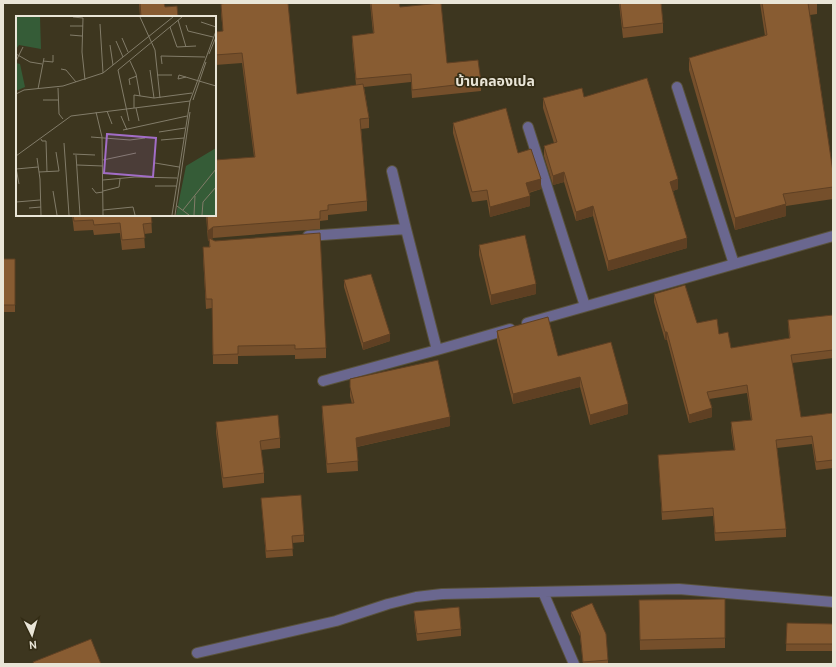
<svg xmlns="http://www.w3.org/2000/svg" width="836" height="667" viewBox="0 0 836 667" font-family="Cabin,'Noto Sans Thai',sans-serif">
<rect width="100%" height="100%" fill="#3d361f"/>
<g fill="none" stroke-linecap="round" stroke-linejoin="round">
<defs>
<path id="minor" d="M677,87L734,264
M528,127L585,306
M392,171L406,229L437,350
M308,236L406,229
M527,323L833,236
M323,381L437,350L510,329
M543,592L574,664
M197,653L336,621L388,604L416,597L442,594L679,589L833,602"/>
</defs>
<use href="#minor" stroke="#59523c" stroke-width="12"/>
<use href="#minor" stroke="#6a678f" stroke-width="10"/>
</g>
<path fill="#754f2b" d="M139,3H164L165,7L178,17H140Z
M370,3H399L400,7L447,63L481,82V91L412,98L411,82L364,87L369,118V128L361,129L367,201V211L328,215V220L320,221V229L213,238L211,239L326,348V358L295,359V355L238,356V364H213L212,308L206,309L203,257V247H209V240L208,241L206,215H215L254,157L242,63L215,65V32L223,31L221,14V4L297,94L356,85L352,44V36L373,33Z
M619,3H661L663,23V33L623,38Z
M760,3H817V14L810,15L833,172V199L786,206V216L735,230L689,70V58L765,36Z
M584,97L678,189L673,191L687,248L608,271L593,216L576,221L564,182L553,185L544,156V146L554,143L543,108V98Z
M453,123L518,153L541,189L529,193L530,206L490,217L487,200L472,202L453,133Z
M72,215H151L152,233L144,234L145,248L122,250L120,233L94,235L93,230L74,231Z
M479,245L536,294L491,305L479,255Z
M3,259H15V312H3Z
M344,280L390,341L363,350L344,287Z
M654,294L697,323L719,334L731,348L789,338L788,320L833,315V358L792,363L801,417L833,413V468L816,470L812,444L777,448L786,529V537L715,541L713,516L662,520L658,455L734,450L731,430V422L751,420L747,393L709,399L712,417L689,423L667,340H665L654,302Z
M497,331L558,356L628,414L590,425L580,387L513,404L497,341Z
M350,379L450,426L357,447L358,471L327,473L322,415V406L352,404L350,396Z
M216,422L280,438V448L261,450L264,473V483L223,488L216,432Z
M261,498L304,535V542L292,543L293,556L266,558Z
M725,599V648L640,650L639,600Z
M414,611L461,629V636L417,641L414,618Z
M571,612L608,660V663L598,664H583L580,636L571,616Z
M787,623L833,624V651H786Z"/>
<path fill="#5f4023" d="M564,172V182L553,185V176Z
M541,179V189L526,193V183Z
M678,179V189L670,192V182Z
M530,196V206L490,217V207Z
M786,204V216L735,230V218Z
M593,206V216L576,221V212Z
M213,227V238L208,241V231Z
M687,238V248L608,271V261Z
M536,284V294L491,305V295Z
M665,332H667V340H665Z
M390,334V341L363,350V343Z
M580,377V387L513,404V394Z
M628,404V414L590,425V415Z
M712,408V417L689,423V415Z
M450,417V426L356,447V438Z"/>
<path fill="#885c32" stroke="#5f4023" d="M140,3H164L165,7L177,6L178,17H141Z
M227,3H288L297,94L363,84L369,118L360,119L367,201L328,205V210L320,211V219L213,227L208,231L207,215H215V160L255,157L242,53L215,55V32L223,31L221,4Z
M371,3H399L400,7L441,3L447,63L478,60L481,82L412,90L411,74L356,79L352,36L374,33Z
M620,3H661L663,23L623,28Z
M762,3H808L833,172V187L783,194L786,204L735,218L689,58L767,35Z
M647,78L678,179L670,182L687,238L608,261L593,206L576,212L564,172L553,176L544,146L557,142L543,98L582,88L584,97Z
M506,108L518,153L531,149L541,179L526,183L530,196L490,207L487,190L472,192L453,123Z
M73,215H151L152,223L143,224L145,238L122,240L120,223L94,225L93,220L74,221Z
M320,233L326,348L295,349V345L238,346V354L213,355L212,299H206L203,247H210L209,238L215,241Z
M525,235L536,284L491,295L479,245Z
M3,259H15V305H3Z
M371,274L390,334L363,343L344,280Z
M685,285L697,323L717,319L719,334L728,332L731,348L790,338L788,320L833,315V350L791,355L801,417L833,413V460L816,462L812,436L776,440L786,529L715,533L713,508L662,512L658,455L735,450L731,422L752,420L747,385L707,392L712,408L689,415L667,332H665L654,294Z
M548,317L558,356L611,342L628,404L590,415L580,377L513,394L497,331Z
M438,360L450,417L356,438L358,461L327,464L322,406L354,403L350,387V379Z
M278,415L280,438L260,441L264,473L223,478L216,422Z
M301,495L304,535L292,536L293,549L266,551L261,498Z
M725,599V638L640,640L639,600Z
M592,603L606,634L608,660L583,662L580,632L571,612Z
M459,607L461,629L417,634L414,611Z
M787,623L833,624V644H786Z
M91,639L101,664H34L33,662Z"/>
<g text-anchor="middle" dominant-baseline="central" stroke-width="3.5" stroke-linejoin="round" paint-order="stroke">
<g font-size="14" font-weight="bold" fill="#e9e5d7" stroke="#332c15">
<text x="495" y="81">บ้านคลองเปล</text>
</g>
</g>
<g transform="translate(16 16)">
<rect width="200" height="200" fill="#3d361f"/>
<path d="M0,1H24L25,33L3,29L0,33ZM0,47L4,48L9,71L0,75ZM200,132V199H160L170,150Z" fill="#355c37"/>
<path fill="none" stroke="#827c69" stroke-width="1" d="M57,1L67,2L66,36L69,64M124,1L139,34L144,82M162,4L170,31M185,6L200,11M84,8L87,57M170,9L172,15L197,21M54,10H67M154,11L161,31L180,30M54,19L66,20M106,22L112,36M100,25L107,41M94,29L97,49M0,38L14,46L26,48M193,38L200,21M0,45L7,31M27,45L37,46V39M114,45L120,58L124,80M146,48L145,40L189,41M45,53L50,54L60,66M134,54L138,82M141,59H156M170,61L162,63L163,59L183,65L200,70M114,69L113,63L121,60M42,72L43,98L47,103M22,73L28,42M0,78L8,74L47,70L87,57L157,1M27,84H42M177,84L190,46M118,92V79L138,82L176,77M120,92L123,105M91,95L96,108M80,96L86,121L87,199M105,100L111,114M113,105L102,54L166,1M107,114L171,100M143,116L169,112M75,121L114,124L129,122M200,122V139M25,123L26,125H30L31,156M145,124L168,122M48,127L53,199M57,138L79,139M60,139L64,199M0,140L55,100L174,85M21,142L24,163L25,199M87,144L120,137M139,147L163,151M61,149L87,150M0,152L3,168M0,153L22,151M23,156L43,155L40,136M87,164L119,161L161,162M139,170H160M76,172L80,177L87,176M37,175L41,199M87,175L103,171L104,163M0,186L24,184M161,190L173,199M13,192L25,191M87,194L117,191L119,199M167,194L200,153M156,199L174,85L200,15M159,199L174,96M178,199L179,180M186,199L187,186L200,171"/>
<path fill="#a26dc7" fill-opacity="0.15" stroke="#a26dc7" stroke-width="2" d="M91,118L140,122L137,161L88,157Z"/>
<rect width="200" height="200" fill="none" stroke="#e9e5d7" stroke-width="2"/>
</g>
<rect width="836" height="667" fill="none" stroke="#e9e5d7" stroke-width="8"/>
<g transform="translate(32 635) rotate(175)" stroke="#332c15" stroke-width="3" paint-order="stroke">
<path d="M0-3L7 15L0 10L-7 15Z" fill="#e9e5d7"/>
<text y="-6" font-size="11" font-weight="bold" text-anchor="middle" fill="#e9e5d7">N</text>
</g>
</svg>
